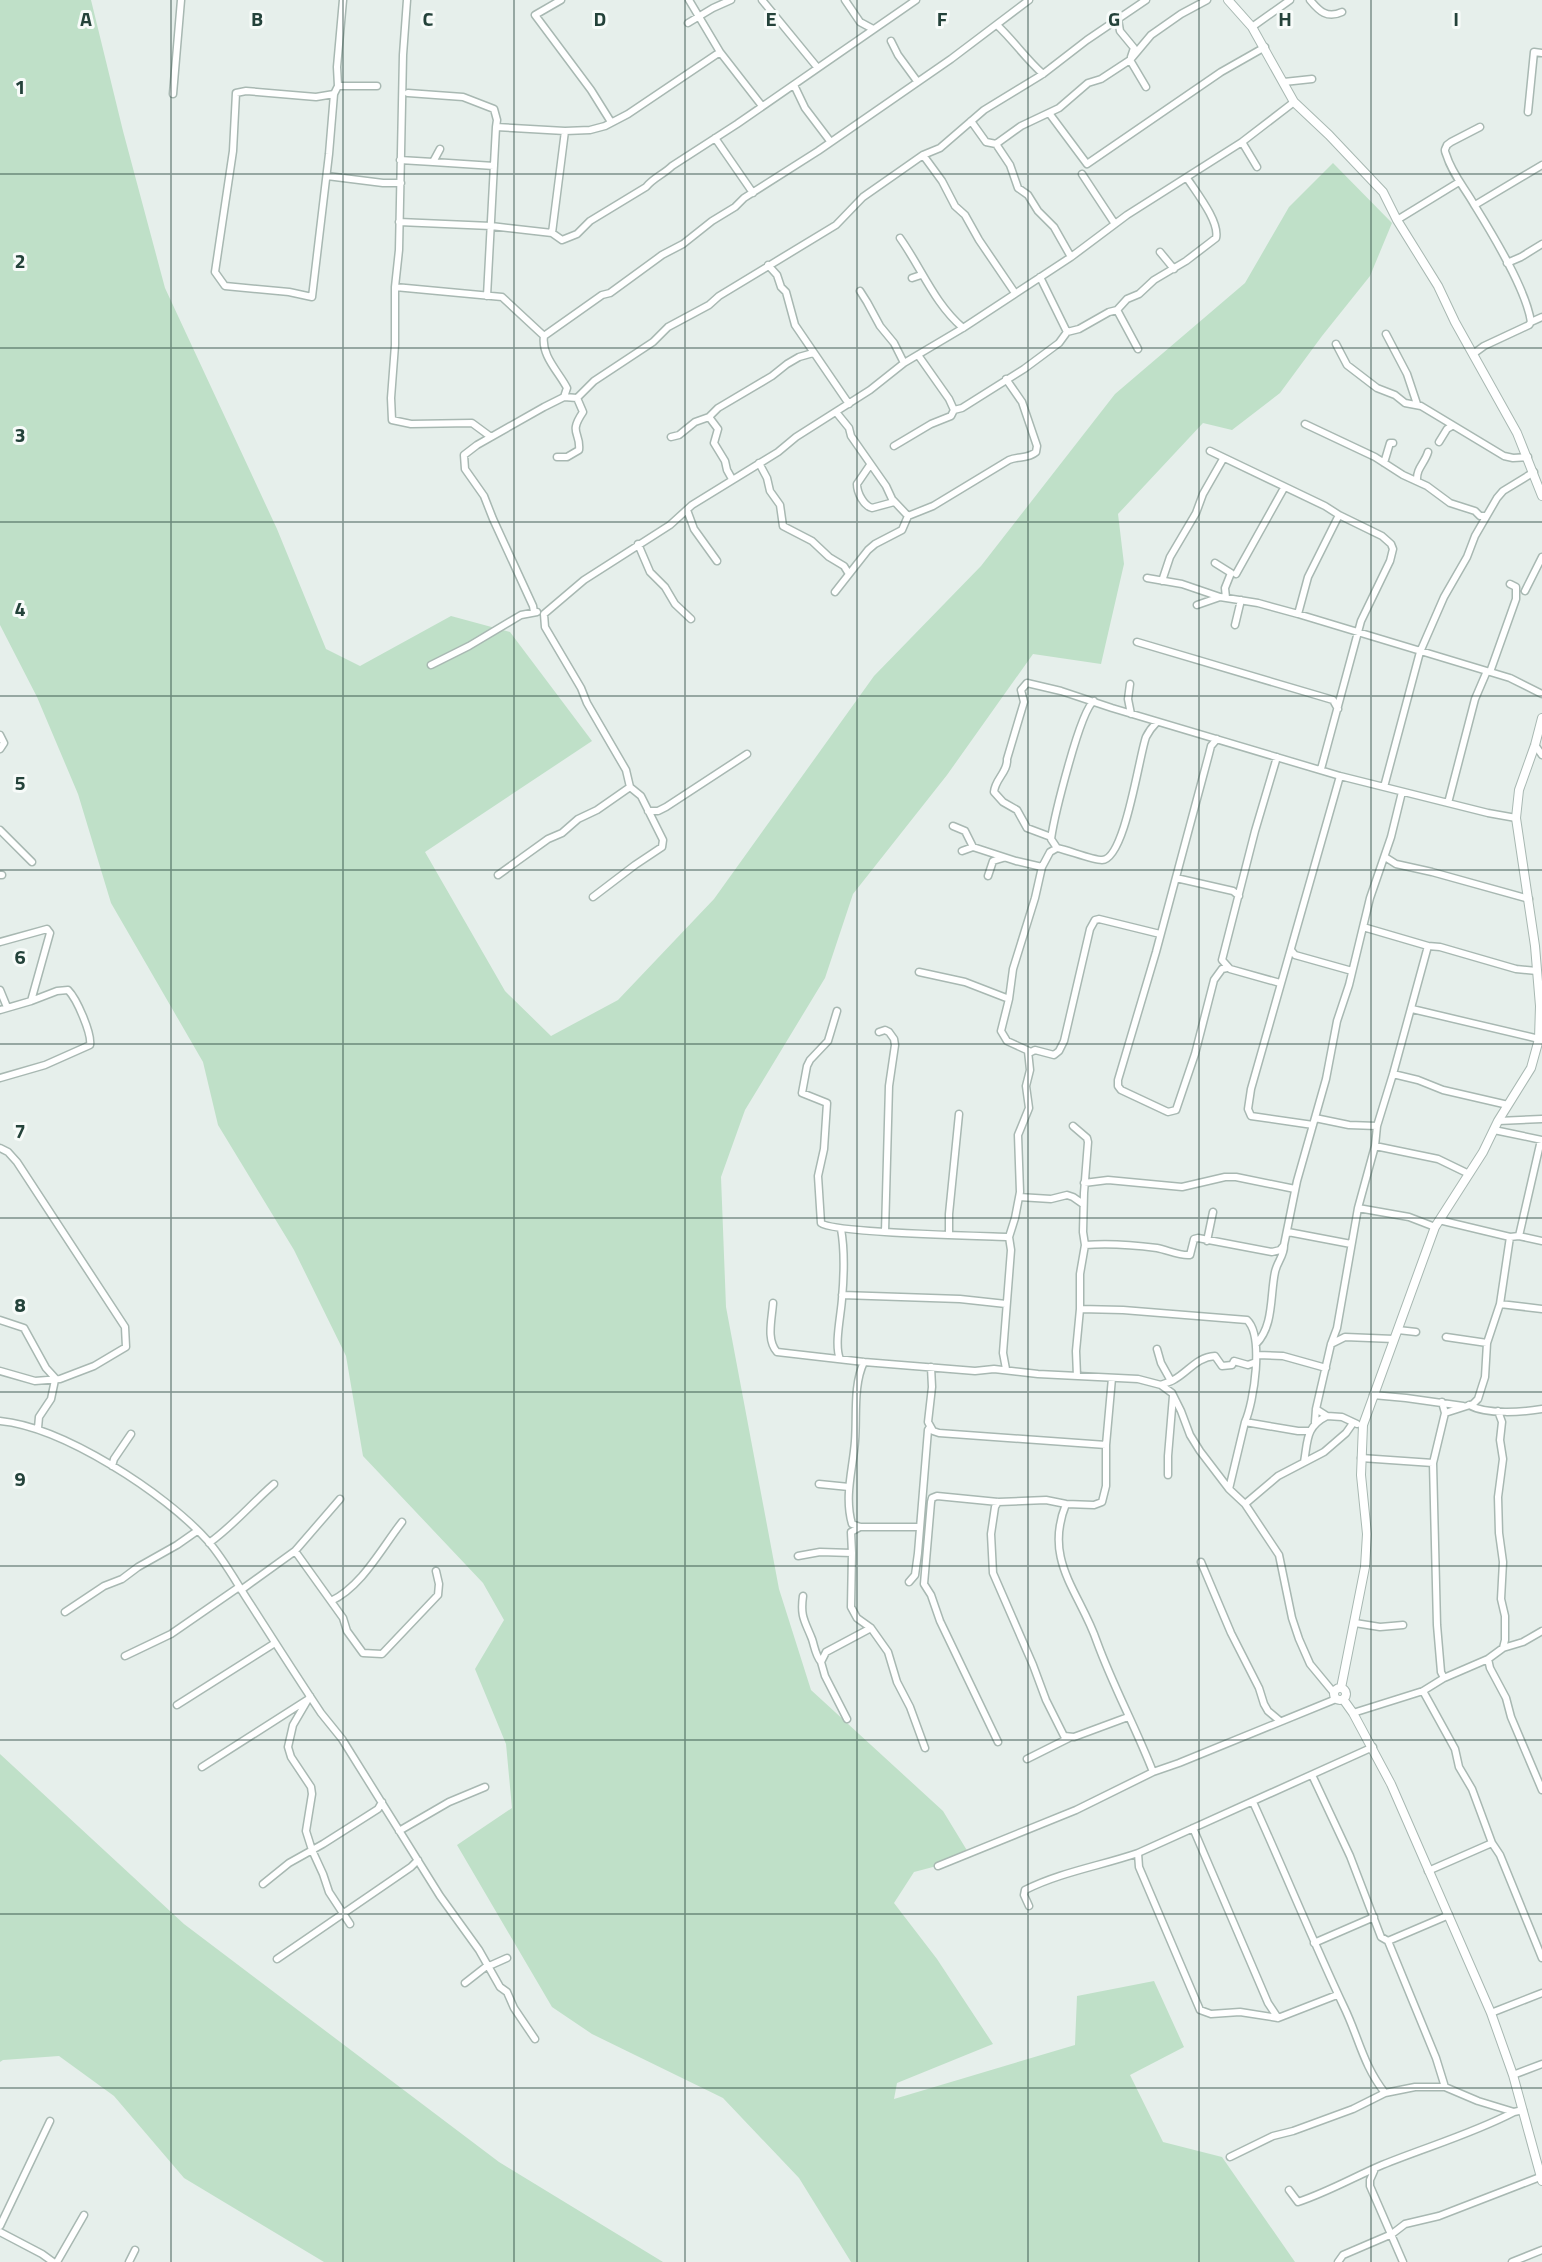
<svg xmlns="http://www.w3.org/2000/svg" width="1542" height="2262" viewBox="0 0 1542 2262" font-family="'Titillium Web',sans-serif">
<rect width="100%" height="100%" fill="#e6efeb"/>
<path fill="#bfe0c8" d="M0,0H91L123,131L165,288L277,529L326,649L360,666L451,616L510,632L592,741L425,852L505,991L551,1036L618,1000L714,899L874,676L981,566L1115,394L1245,283L1289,207L1333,163L1392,223L1370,276L1322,336L1280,393L1232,430L1203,423L1118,514L1124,564L1101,664L1033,654L947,775L853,894L825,978L745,1110L721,1177L726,1307L779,1589L811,1690L943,1811L971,1857L914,1872L894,1903L937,1959L993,2044L897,2083L894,2099L1075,2045L1077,1996L1154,1981L1184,2047L1130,2075L1163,2142L1222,2157L1295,2262H851L799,2178L723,2098L592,2034L552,2007L457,1845L512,1808L506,1744L475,1669L504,1620L483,1583L363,1456L346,1356L294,1250L218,1125L203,1062L111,903L78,794L37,697L0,625Z
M0,1754L184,1924L499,2162L663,2262H324L184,2178L114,2096L59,2056L3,2060L0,2062Z"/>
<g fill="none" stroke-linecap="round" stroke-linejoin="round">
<defs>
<path id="minor" d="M343,0L337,67L338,86H377
M407,0L403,55L399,250L395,287V345L391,398L392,420L411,424L472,423L491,437
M561,0L535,15L591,90L611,122
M689,0L720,52
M762,0L817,67
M845,0L860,22L873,29
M1310,0C1319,11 1327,19 1342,12
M1118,19L1120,31L1134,48L1131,57
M688,23L713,8L731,0
M997,25C1014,41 1026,59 1043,74
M1252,27L1290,0
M891,41L898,55L917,81
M1130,60L1146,87
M1284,82L1312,79
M794,85L805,108L830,141
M408,93L463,97L494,109L497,120L496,127
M173,94L181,0
M334,94L316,97L246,91L236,93L233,151L215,272L225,286L289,292L312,297L329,154L334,94L338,86
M1528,112L1534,52L1542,53
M1049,113L1087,164L1221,72L1265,47
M971,121L986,142L996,144L1010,165L1018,188L1028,195L1038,211L1054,227L1071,257
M715,138L753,193
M1242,142L1257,167
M996,144L1021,126L1059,108L1088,83L1101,79L1130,60L1151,35L1181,14L1207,0
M923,155L942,181L955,206L965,215L979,240L1015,293
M400,160L433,162L440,149
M433,162L494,166
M1082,174L1115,224
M327,176L383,183H401
M1475,205L1542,165
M1397,220L1459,182
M399,222L491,226L552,233L565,131L552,233L562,240L577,234L590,221L646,187C653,178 664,174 672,166L737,124L916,0
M900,238C922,269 934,303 963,328
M1160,252L1174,269
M1507,263L1521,257L1542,244
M768,265L777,275L781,287L786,292L795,325L849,404
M1040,277L1067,332
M912,278L921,275
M395,287L502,297L544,336C541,356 559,372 567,388L564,397
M860,291L867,302L880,326L894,343L904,363
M487,296L496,127L565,131L590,130L605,126L628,114L720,52L762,106
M1117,310L1138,349
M1531,322L1542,317
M1386,334L1407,374L1417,404
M544,336L602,295L610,293L662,255L683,244L712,221L735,207L744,198L818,151L951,59L1029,0
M1336,344L1347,365L1377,388L1395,395L1405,403L1421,406L1504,456L1513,458L1528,457
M1473,354L1484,346L1529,325L1531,322C1526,289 1493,235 1475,206C1465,188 1452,174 1446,154C1444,149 1445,150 1447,145L1451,142L1480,127
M918,355L949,399L954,410
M836,412L849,428L851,436L886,486L892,499L908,516
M709,417L718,429L714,443L725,461L727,470L732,479
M1305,424L1375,457L1403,475L1427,486L1450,503L1475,511L1480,516H1486
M671,437L679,435L695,422L709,417L718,408L772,376L787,364L799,357L813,353
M1439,442L1447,429L1452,426
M894,446L931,424L951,416L954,410L962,408L1024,369L1059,343L1067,332L1079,329L1109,312L1117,310L1127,299L1139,294L1154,280L1186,261L1216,238C1220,222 1196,192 1187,178
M1210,451L1325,506L1339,515L1382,536L1391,544L1393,549L1390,561L1361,621L1321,769
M557,457H567L579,450C581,432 568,434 583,412L577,398
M759,463L767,478L770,491L780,505L783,526L812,541L829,557L844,566L849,574
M1384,463L1390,443H1393
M870,465L857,484C857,493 864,506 872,508L894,502
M1417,481C1416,468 1425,463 1428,452
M687,510L694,529L717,561
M908,516L933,506L1009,460C1018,456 1028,459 1036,452L1037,446L1022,402L1006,379
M638,544L650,572L665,587L675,604L691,619
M1215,563L1231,573L1225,588L1226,598
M1236,574L1284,488
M1147,578L1182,584L1220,597L1258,603L1298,614L1510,678L1542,694
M1162,581L1170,557L1196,513L1203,494L1223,459
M1525,591L1542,557
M835,592L868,550L875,544L902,530L908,516
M1197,605L1220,597
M534,612L533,606L493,519L484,496L465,469L464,455L477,445L544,407L564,397L577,398L594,381L653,342L668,327L709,305L719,296L836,225L863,197L923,155L940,148L984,110L1043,74L1087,40L1146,0
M1298,614L1308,577L1339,515
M1235,625L1241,600
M1137,642L1333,700L1338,709
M431,665L469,646L521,615L537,612
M1490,672L1516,599V587L1510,584
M1130,684L1128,699L1131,714
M1094,701C1080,710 1054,818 1051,839L1057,848C1068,850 1092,860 1102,860C1125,860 1139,756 1146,737C1149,731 1153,726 1157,722
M0,735L4,743L0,749
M1217,739L1211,746L1209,754L1156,952L1118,1080V1086L1121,1090L1168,1112L1176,1110L1195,1054L1214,980L1222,969L1227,968
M1535,745L1542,755
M1277,757L1255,831L1222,960L1230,969L1280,983
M1384,787L1420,652L1444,597L1467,557L1475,536L1497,498L1503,491L1534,472
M1448,803L1475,699L1487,671
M648,811H658L666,807L747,754
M953,826L965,831L973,847L1016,861L1042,867
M0,830L32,862
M1051,837L1027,828L1017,810L1003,802L994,792C995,779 1008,772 1007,759L1024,702L1021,690L1027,683L1061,691L1112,708L1340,776L1488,813L1516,818
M1057,848L1050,852L1042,867L1035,898L1013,969L1009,999L1001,1031L1007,1041L1031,1052L1035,1050L1054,1055L1059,1051L1064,1041L1090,929L1095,920L1099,919L1160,934
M962,851L973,847
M1385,857L1396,864L1432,872L1529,899
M0,875H2
M498,875L548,839L562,833L578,819L597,810L630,787
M988,876L993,861L1003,858
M1176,878L1233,891L1239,896
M593,897L635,865L662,847L663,840L641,796L630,787L626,770L587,703L581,688L545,627L544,614L584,580L670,525L692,505L778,452L796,437L870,390L904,363L963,328L1071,257L1127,215L1242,142L1294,102
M1363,927L1428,946
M0,942L47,929L50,933L31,1001L0,1010
M1291,950L1295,955L1352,971
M919,972L965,982L1009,999
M0,990L7,1007
M1412,1009L1539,1039
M837,1011L828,1041L810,1060L807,1066L802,1093L827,1103L824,1149L818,1176L821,1223C832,1233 983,1236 1009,1237
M879,1032L885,1030L889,1032L894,1039L895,1045L889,1086L885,1232
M1393,1074L1418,1080L1443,1090L1508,1105
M0,1078L45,1065L90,1045C92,1034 77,999 68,990L57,991L31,1001
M1315,1118L1349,1125L1377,1126
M1498,1121L1542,1119
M1313,1125L1251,1116L1248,1109L1251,1089L1340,776
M1073,1126L1087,1138L1088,1142L1084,1193L1083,1232L1085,1245L1080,1274V1309L1076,1351L1077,1376
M1494,1130L1542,1140
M1375,1146L1438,1159L1469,1174
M0,1148L8,1152L17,1162L125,1327L126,1347L94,1366L60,1379L35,1381L0,1371
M1084,1183L1108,1180L1182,1187L1225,1177H1236L1295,1189
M1019,1197L1051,1199L1067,1195L1073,1197L1083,1204
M1358,1208L1409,1217L1435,1227
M1439,1220L1510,1237L1519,1236L1542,1241
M1288,1232L1351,1244
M949,1235V1214L959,1114
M1519,1236L1541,1140
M1207,1241L1213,1212
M1085,1245C1109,1243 1134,1245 1157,1248C1168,1250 1179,1256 1190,1255L1194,1239L1198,1238L1272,1252L1280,1250L1284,1245L1297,1181L1326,1079L1337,1021L1349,985L1370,898L1391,837L1402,792
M842,1295L960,1299L1006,1304
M773,1303C772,1319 766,1340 777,1352L864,1362L975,1371L994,1369L1038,1374L1138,1379L1161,1385L1172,1393L1181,1411L1190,1435L1200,1451L1229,1489L1245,1504L1279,1555L1292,1618L1299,1639L1310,1664L1334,1693
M1500,1304L1542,1309
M1080,1309L1123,1310L1247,1320C1264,1336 1254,1402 1245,1422
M0,1320L24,1328L46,1368L56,1379
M1398,1330L1416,1332
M1446,1337L1487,1343
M1256,1344C1274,1326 1270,1295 1275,1272C1277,1262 1284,1256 1284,1246
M1331,1344L1345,1337L1394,1339
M1157,1349L1161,1363L1171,1381
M1257,1355L1283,1356L1326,1368
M840,1359C834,1345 841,1315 842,1299C844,1276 845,1251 841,1229
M864,1362C853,1385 857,1416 855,1441C853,1469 844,1496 852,1524L860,1527H920
M931,1367L932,1387L928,1422L933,1431L939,1433L1106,1445
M1006,1369L1003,1353L1011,1250L1009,1237L1015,1218L1020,1192L1018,1135L1029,1108L1026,1086L1030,1070L1028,1051
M1161,1385C1165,1383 1171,1382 1175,1379C1189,1371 1197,1357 1215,1356L1222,1366L1232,1365L1234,1361L1248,1365L1256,1362
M1373,1395L1406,1398L1463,1406
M1469,1405C1487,1415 1523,1412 1542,1409
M1316,1409L1327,1416L1342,1417L1357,1424
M1498,1411L1502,1422L1500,1440L1503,1459L1498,1497L1499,1533L1503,1562L1501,1599L1505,1616V1640L1503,1648
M1445,1413L1473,1404L1478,1399L1485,1377L1487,1343L1500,1304L1510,1237
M0,1421C63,1427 165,1493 207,1540C224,1559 237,1584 251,1605C274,1641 297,1677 321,1713L342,1739L440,1896L479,1950L500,1987L507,1992L514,2008L535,2039
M1315,1422L1316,1409L1331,1344L1337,1328L1358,1208L1375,1146L1377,1126L1393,1074L1428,946L1440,947L1516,969L1537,971
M38,1428L39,1417L51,1399L55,1380
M1361,1458L1433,1463
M1304,1462C1308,1441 1305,1427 1327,1416
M112,1466L114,1459L131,1434
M1168,1475V1456L1173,1396
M819,1484L849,1487
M1229,1489L1245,1422L1298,1431H1310
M998,1502L995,1507L991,1534L993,1573L1033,1665L1046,1700L1064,1736L1074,1737L1128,1717
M1066,1504C1043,1561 1080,1592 1097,1642C1113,1686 1136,1728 1153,1772L1179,1763L1336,1699
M1245,1504L1278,1476L1324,1452L1346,1433L1353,1423
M209,1543C233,1526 252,1503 274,1484
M295,1551L340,1499
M852,1553L851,1607L857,1618L871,1628L888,1652L897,1682L910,1707L925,1748
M798,1556L820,1552L852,1553L851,1532L860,1527
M1201,1562L1231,1633L1259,1688L1264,1704L1268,1711L1280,1721
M909,1582L915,1575L918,1553L928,1430L930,1427
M241,1590L295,1551L343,1618L347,1631L363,1653L382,1654L438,1595L439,1584L436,1571
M803,1596C800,1617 805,1621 812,1639C815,1648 815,1654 821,1662
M331,1601C362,1586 381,1549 402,1522
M65,1612L104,1586L122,1579L138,1567L177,1545L197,1531
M1355,1623L1380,1627L1403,1625
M1542,1631L1523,1642L1503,1648L1488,1659L1490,1668L1506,1698L1511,1717L1542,1790
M125,1656L171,1634L239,1587
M1444,1678L1488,1659
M1423,1691L1455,1749L1459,1767L1472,1789L1492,1843L1500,1855L1542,1958
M310,1696L293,1725L288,1747L291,1757L311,1787L312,1794L306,1831L312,1850L323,1874L329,1892L350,1924
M177,1705L275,1643
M1353,1713L1423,1691L1444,1678L1441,1672L1437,1625L1433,1463L1445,1413L1442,1402
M847,1719L825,1676L821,1662L826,1652L871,1628
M998,1742L940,1621L931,1595L924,1584L931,1502L932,1498L937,1496L998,1502L1046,1500L1066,1504L1094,1505L1102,1502L1106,1486V1445L1112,1378
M1027,1759L1069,1738
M202,1767L307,1700
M1312,1775L1350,1856L1381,1937L1388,1941L1436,2058L1445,2087
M1253,1802C1284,1870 1312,1939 1344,2007C1359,2038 1363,2065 1385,2093
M1193,1828L1268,2003L1278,2018
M399,1831L449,1802L485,1787
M938,1866L1076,1810L1153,1772
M1428,1871L1492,1843
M263,1884L289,1863L323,1844L378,1809L382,1802
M1029,1906L1024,1895L1025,1890C1061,1872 1100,1866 1138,1853
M1388,1941L1449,1915
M1314,1943L1374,1917
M277,1959L411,1867L418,1860
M489,1966L507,1958
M465,1983L488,1965
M1337,1995L1278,2018L1240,2012L1211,2014L1200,2010L1139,1867L1138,1853L1373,1747
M1491,2013L1542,1993
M1513,2075L1542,2064
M1230,2157L1273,2136L1293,2131L1353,2109L1385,2093L1415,2087H1445L1478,2101L1514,2112
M1374,2171L1370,2180V2186L1403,2262
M1289,2190L1298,2202C1328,2192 1354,2177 1382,2165C1426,2147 1472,2134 1514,2112L1523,2110
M0,2226L50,2121
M0,2232L42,2254L53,2262
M57,2262L84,2215
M129,2262L135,2250
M1338,2262L1343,2255L1392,2234L1405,2224L1439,2216L1540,2177
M1512,2262L1542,2250"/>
<path id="tertiary" d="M1228,0L1252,27L1294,102L1329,135L1383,192L1397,220L1438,286L1455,322L1517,433L1542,496
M1341,1688L1365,1567L1367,1534L1361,1475L1363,1425L1435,1227L1483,1152L1498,1121L1531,1068L1539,1039L1540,1006L1535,946L1516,818L1519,790L1535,745L1542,718
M1334 1694a6 6 0 1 1 12 0a6 6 0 1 1-12 0Z
M1343,1699L1353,1713L1391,1784L1491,2013L1513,2075L1542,2181"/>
</defs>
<use href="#minor" stroke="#a8b8b2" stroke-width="9"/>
<use href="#tertiary" stroke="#a8b8b2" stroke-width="10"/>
<use href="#minor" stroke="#fff" stroke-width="6"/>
<use href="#tertiary" stroke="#fff" stroke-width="8"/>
</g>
<path fill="none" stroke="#24423a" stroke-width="1.5" stroke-opacity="0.55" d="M171,0V2262M343,0V2262M514,0V2262M685,0V2262M857,0V2262M1028,0V2262M1199,0V2262M1371,0V2262M0,174H1542M0,348H1542M0,522H1542M0,696H1542M0,870H1542M0,1044H1542M0,1218H1542M0,1392H1542M0,1566H1542M0,1740H1542M0,1914H1542M0,2088H1542"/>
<g font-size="20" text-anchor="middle" font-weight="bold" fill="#24423a" stroke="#f7fbf9" stroke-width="6" stroke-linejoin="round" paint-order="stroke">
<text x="86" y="26">A</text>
<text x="257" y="26">B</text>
<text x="428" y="26">C</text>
<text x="600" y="26">D</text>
<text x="771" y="26">E</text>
<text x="942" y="26">F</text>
<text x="1114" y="26">G</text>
<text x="1285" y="26">H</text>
<text x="1456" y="26">I</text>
<text x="20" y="94">1</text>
<text x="20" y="268">2</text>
<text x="20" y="442">3</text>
<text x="20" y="616">4</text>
<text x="20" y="790">5</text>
<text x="20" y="964">6</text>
<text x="20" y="1138">7</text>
<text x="20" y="1312">8</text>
<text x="20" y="1486">9</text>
</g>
</svg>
